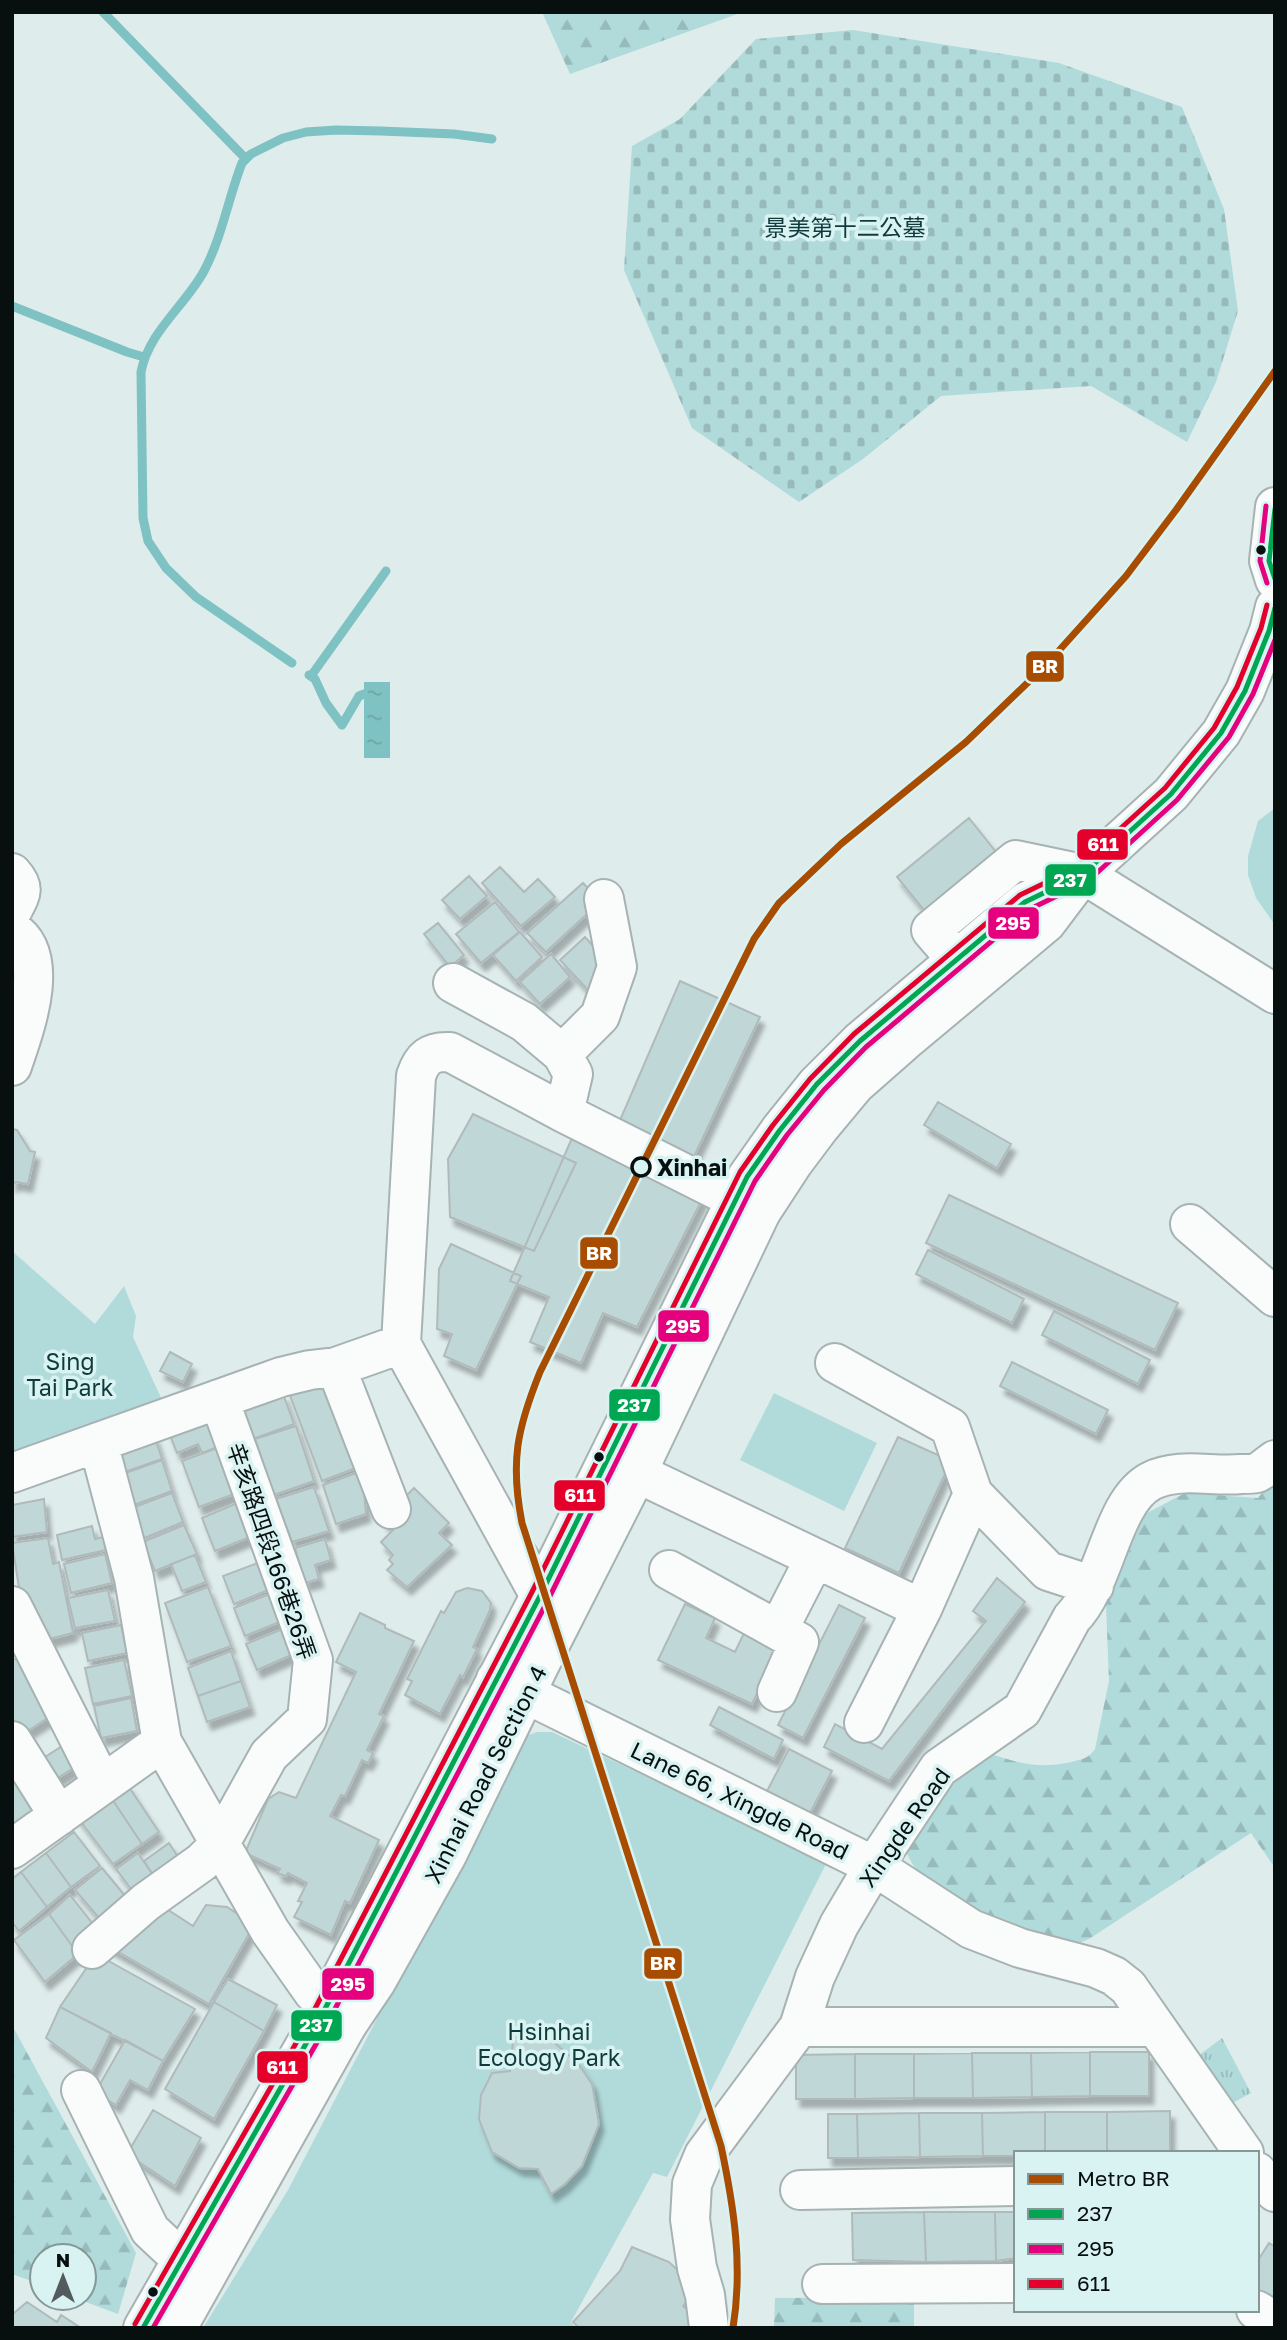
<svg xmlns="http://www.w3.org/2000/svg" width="1287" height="2340" viewBox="0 0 1287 2340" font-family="'Golos Text','Noto Sans TC',sans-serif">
<defs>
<pattern id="grass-tufts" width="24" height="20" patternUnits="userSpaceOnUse" patternTransform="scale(1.75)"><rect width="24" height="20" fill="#b1dadb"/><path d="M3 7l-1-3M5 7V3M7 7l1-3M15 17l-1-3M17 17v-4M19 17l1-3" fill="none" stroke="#97babb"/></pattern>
<pattern id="forest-firs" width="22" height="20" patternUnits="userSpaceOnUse" patternTransform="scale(1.75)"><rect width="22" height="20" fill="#b1dadb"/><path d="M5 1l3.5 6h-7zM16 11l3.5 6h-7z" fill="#97babb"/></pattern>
<pattern id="cemetery-stones" width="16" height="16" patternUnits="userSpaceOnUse" patternTransform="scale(1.75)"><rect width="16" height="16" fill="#b1dadb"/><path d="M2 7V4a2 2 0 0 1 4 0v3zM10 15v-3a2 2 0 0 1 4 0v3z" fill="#97babb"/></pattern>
<pattern id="water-ripples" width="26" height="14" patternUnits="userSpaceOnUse" patternTransform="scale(1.75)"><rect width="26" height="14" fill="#7ec2c3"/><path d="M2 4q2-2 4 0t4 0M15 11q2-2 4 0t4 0" fill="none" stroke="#6ba6a6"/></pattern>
<filter id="shadow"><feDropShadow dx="4.5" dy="8" stdDeviation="2" flood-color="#0004"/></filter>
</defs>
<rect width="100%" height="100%" fill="#dfecec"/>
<path fill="url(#grass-tufts)" d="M1222,2038L1251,2093L1231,2104L1198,2056Z"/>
<path fill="url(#forest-firs)" d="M542,12H743L570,74Z
M1275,1476V1868L1251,1833L1089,1939L1072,1946C1022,1932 978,1921 937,1888C921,1875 914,1870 906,1851L925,1805L982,1751C1016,1762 1035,1770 1071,1762C1082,1759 1088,1759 1095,1749L1109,1681L1106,1604L1145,1514L1185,1493L1258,1498Z
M12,2025L136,2253L118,2314L75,2298H84V2256H42V2285L12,2274Z
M914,2297V2328H774L775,2298Z"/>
<path fill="url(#cemetery-stones)" d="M853,30L1059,63L1182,107L1224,209L1238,311L1216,382L1187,442L1091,386L941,396L863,459L799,502L692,428L624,270L632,146L680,119L756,39Z"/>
<path fill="#b1dadb" d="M1275,808V925L1256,898L1248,875V856L1258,821Z
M12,1251L95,1324L124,1286L136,1316L133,1337L163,1402L18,1452L12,1449Z
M774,1393L877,1443L844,1511L740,1460Z
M537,1732H552L827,1862L667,2177L653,2173L571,2322L576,2328H203L288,2190L523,1737Z"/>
<path fill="url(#water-ripples)" d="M364,682H390V758H364Z"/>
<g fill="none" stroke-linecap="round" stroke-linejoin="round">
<path stroke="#7ec2c3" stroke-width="9" d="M103,12L245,158
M12,306L127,352L144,357
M292,663L196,597L166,568L148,541L143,518L141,372C149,331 185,306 204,271C222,237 228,199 242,163L251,154L283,138L306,132L336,130L381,131L454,134L492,139
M309,675L315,679L326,703L342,725L359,696L364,694
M311,676L386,571"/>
</g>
<path fill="#c0d7d8" stroke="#b0baba" stroke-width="2" filter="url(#shadow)" d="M969,818L1004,862L932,920L897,877Z
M500,867L524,892L538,879L555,897L521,926L482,883Z
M469,876L487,896L460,919L442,900Z
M583,883L601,901L546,952L527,933Z
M495,902L519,932L481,963L456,934Z
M438,923L464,955L450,967L424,934Z
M520,932L542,957L516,981L493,955Z
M585,937L614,969L589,991L560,960Z
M551,954L570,977L540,1004L520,982Z
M680,981L760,1017L688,1169L708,1188L637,1327L603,1313L581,1363L530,1342L549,1297L510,1281L578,1124L612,1139Z
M938,1102L1011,1144L997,1168L924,1125Z
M473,1114L576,1163L534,1251L450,1217L448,1159Z
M12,1129L17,1130L30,1151L35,1152L28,1184L16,1182L12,1184Z
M949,1195L1178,1303L1155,1350L926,1243Z
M451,1244L521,1276L476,1370L444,1356L452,1334L437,1329L439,1269Z
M928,1250L1024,1299L1012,1323L916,1274Z
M1054,1311L1150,1360L1138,1384L1042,1335Z
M170,1352L192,1364L183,1382L160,1371Z
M1012,1362L1108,1410L1096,1434L1000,1386Z
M328,1375L361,1466L322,1481L288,1390Z
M283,1394L294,1424L253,1439L243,1409Z
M208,1414L220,1446L202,1453L198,1444L177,1453L168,1430Z
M296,1426L314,1481L274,1495L255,1439Z
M154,1435L162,1459L119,1474L111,1451Z
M898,1437L951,1461L899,1573L845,1548Z
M220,1447L237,1493L199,1507L182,1461Z
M162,1460L172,1491L131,1506L120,1475Z
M362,1471L366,1514L336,1524L323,1485Z
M314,1487L329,1531L292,1542L276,1499Z
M414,1488L449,1523L439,1533L452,1545L407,1587L387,1570L393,1564L389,1560L393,1555L381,1542L393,1530L382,1520Z
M172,1493L183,1522L142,1539L132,1508Z
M44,1499L47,1532L12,1537V1505Z
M242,1501L255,1535L215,1551L202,1518Z
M184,1525L197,1554L155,1571L143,1542Z
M92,1526L95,1539L103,1537L106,1550L62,1560L57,1535Z
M48,1538L53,1564L59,1562L73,1633L41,1641L24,1619L12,1543Z
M325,1539L331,1560L315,1565L319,1579L305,1583L295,1548Z
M105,1554L112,1583L71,1593L64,1564Z
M195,1555L206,1582L182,1591L171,1564Z
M263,1561L273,1588L234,1604L223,1576Z
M997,1578L1025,1602L889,1781L824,1747L835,1724L882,1749L986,1621L973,1611Z
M208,1587L231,1646L187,1662L165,1603Z
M467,1588L482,1591L491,1603L490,1610L473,1647L477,1649L463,1677L460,1675L440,1714L405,1695L412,1681L407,1679L441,1611L444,1613L456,1592Z
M108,1590L115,1621L75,1628L68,1598Z
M272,1593L282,1621L245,1636L234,1608Z
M685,1604L715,1618L706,1638L735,1652L745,1631L779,1648L752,1704L658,1660Z
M839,1605L865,1618L803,1738L778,1725Z
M360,1613L385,1625V1628L414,1641L379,1714L384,1716L367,1750L373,1753L368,1763L362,1760L345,1796L341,1795L330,1816L379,1840L350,1903L345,1901L331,1935L294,1917L302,1902L298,1901L307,1883L288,1873L286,1876L277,1873L280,1869L245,1853L268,1799L279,1792L296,1798L356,1672L336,1662Z
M121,1625L127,1653L88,1661L82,1633Z
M285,1628L296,1653L257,1670L246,1644Z
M231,1651L241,1681L198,1696L188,1668Z
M19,1657L57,1712L20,1736L12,1725V1661Z
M124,1660L132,1696L93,1704L85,1668Z
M241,1681L250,1707L207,1722L198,1696Z
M131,1698L137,1731L101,1738L94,1706Z
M719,1707L783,1740L774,1759L710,1725Z
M75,1738L88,1759L48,1784L34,1764Z
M789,1749L832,1771L810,1813L767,1791Z
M12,1760L41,1804L12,1825Z
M127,1784L159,1832L142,1844L110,1796Z
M108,1793L142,1844L113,1864L75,1814Z
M74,1832L100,1866L71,1887L46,1853Z
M169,1843L186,1869L161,1887L144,1861Z
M46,1853L71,1887L47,1907L21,1872Z
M138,1853L161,1887L141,1902L116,1869Z
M102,1868L131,1903L106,1926L75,1890Z
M21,1872L47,1907L19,1931L12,1922V1879Z
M70,1895L100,1933L78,1954L49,1914Z
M153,1900L193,1926L206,1905L227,1907L239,1915L250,1932L209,2004L108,1946Z
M49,1914L78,1954L45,1982L14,1940Z
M96,1954L195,2009L163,2061L60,2007Z
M228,1979L277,2005L264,2031L214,2002Z
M214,2002L264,2031L214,2119L165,2089Z
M60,2007L111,2033L92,2072L46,2038Z
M514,2031L551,2040L577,2062L592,2084L599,2124L582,2166L565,2184L551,2194L538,2169L519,2168L492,2152L479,2119L481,2095L492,2073L510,2071Z
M125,2040L163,2061L148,2090L130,2080L116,2105L95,2093Z
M1090,2052V2096L1032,2097L1031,2053Z
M1090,2052H1149V2096H1090Z
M972,2053L973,2098H914V2054Z
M972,2053H1031L1032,2097L973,2098Z
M855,2054H914V2098L855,2099Z
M855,2054V2099H796V2055Z
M153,2110L201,2138L175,2186L127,2154Z
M1170,2111V2153H1107V2112Z
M1045,2112V2153H1016V2156H983L982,2113Z
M1045,2112H1107V2153H1045Z
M919,2113H982L983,2156L920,2157Z
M919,2113L920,2157L858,2158L857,2114Z
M828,2114H857L858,2158H828Z
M924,2212H995L996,2261L926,2262Z
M924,2212L926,2262L853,2260L852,2213Z
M995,2212H1016V2258L996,2261Z
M1269,2243L1275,2247V2306L1257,2294V2262Z
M632,2247L669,2262L685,2277L689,2298L683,2306L692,2313L696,2328H579L573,2322L620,2271Z
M27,2302L57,2322L61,2315L81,2328H12V2312L14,2313Z"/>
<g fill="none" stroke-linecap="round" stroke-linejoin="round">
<defs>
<path id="minor" d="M12,873C26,888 21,894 12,911
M12,930C53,956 24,1030 12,1066
M956,959L931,930L1016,860L1083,874L1275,994
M453,983L524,1022L562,1054L573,1074L564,1113
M562,1054L600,1016L617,967L604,899
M1190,1224L1275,1297
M401,1344L416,1076C422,1058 430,1051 450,1052L564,1113L761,1212
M401,1344L540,1596
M835,1363L950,1427L973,1494L1048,1571L1094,1586
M336,1367L391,1509
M98,1442L134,1578L162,1742L270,1931L313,1992L347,2025
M12,1473L281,1377L310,1370L336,1367L401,1344
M637,1473L922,1609L973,1494
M669,1570L799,1642L777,1692
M12,1606L102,1784
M778,1630L815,1558
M496,1679L874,1866L971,1929L1020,1948L1096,1968L1114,1976L1128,1987L1244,2153
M864,1723L922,1609
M12,1741L59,1816
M12,1849L162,1742
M92,1949L146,1902L202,1862L219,1845L269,1755L307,1719L313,1660L219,1399
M799,2027H1156
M81,2090L150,2230L182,2260
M1257,2172L1275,2192
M800,2190L1016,2186
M822,2284L1016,2283
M1256,2310L1275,2321
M709,2328L705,2295L697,2268L690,2219L692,2184L704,2155L799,2027L815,1977L839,1925L874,1866L939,1768L1022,1710L1072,1618C1106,1584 1111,1502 1151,1481C1179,1467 1212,1477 1241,1474C1246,1474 1253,1474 1257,1473C1263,1470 1269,1464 1275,1460"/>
<path id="major" d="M1275,507L1269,561L1275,580
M143,2328L315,2028L540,1596L747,1177L780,1130L817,1084L860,1041L1025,902L1078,876
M177,2328L347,2025L376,1982L447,1855L540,1664L637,1473L761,1212L793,1163L820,1127L855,1085L905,1041L1046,923L1083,874L1171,794L1221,733L1245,691L1269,631L1275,607"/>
</defs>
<use href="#minor" stroke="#a7b2b2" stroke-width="42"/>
<use href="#major" stroke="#a7b2b2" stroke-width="42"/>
<use href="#minor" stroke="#fafcfc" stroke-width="38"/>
<use href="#major" stroke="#fafcfc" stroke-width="38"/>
<defs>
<path id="bus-1" d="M1275,509L1269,561L1275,579
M143,2328L315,2028L540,1596L747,1177L780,1130L817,1084L860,1041L1025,902L1083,874L1171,794L1221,733L1245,691L1269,631L1275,608"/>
<path id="bus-2" d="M1266,506L1260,561L1267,583
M153,2328L323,2032L548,1600L755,1181L787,1135L824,1090L866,1047L1030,909L1088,881L1177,800L1229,737L1253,694L1275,640"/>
<path id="bus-3" d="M135,2324L307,2024L532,1592L740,1172L773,1125L810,1079L854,1034L1020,895L1078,867L1165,788L1214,728L1237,687L1261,628L1267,605"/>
</defs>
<use href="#bus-1" stroke="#d9f2f2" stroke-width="10"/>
<use href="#bus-2" stroke="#d9f2f2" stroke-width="10"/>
<use href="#bus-3" stroke="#d9f2f2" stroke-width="10"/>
<use href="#bus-1" stroke="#00a651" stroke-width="5"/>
<use href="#bus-2" stroke="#e5007d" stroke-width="5"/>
<use href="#bus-3" stroke="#e4002b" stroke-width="5"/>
<defs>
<path id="metro-1" d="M733,2328C743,2266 734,2207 721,2146L522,1523C510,1462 517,1429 540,1372L754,939L779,903L841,844L966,742L1046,665L1126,576L1176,510L1275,371"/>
</defs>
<use href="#metro-1" stroke="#d9f2f2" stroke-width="12"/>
<use href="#metro-1" stroke="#a74c00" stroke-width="7"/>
</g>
<g fill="#070f0f" stroke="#d9f2f2" stroke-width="2.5">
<circle cx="1261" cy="550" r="6"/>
<circle cx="599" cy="1457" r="6"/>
<circle cx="153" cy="2292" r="6"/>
</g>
<circle fill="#d9f2f2" stroke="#070f0f" stroke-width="3.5" cx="641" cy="1167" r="9"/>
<g text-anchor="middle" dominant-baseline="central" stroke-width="7" stroke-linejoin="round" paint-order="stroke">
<g font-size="23" fill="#0f3b3c" stroke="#d9f2f2">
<text x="845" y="227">景美第十二公墓</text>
<text x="70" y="1361">Sing<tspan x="70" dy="26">Tai Park</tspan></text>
<text x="549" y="2031">Hsinhai<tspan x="549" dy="26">Ecology Park</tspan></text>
</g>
<g font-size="23" font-weight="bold" fill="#070f0f" stroke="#d9f2f2" text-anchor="start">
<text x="657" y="1167">Xinhai</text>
</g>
<g font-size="23" fill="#070f0f" stroke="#d9f2f2">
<text transform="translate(272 1551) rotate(71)">辛亥路四段166巷26弄</text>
<text transform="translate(485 1774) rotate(-63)">Xinhai Road Section 4</text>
<text transform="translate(740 1800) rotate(26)">Lane 66, Xingde Road</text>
<text transform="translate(904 1827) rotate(-55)">Xingde Road</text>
</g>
</g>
<g stroke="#d9f2f2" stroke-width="2.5">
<rect x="1025" y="650" width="40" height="33" rx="7" fill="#a74c00"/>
<rect x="1076" y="828" width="53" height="33" rx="7" fill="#e4002b"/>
<rect x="1044" y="863" width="53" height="34" rx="7" fill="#00a651"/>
<rect x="987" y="906" width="53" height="34" rx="7" fill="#e5007d"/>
<rect x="579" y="1236" width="40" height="34" rx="7" fill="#a74c00"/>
<rect x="657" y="1309" width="53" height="34" rx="7" fill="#e5007d"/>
<rect x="608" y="1388" width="53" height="34" rx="7" fill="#00a651"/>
<rect x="553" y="1479" width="53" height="33" rx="7" fill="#e4002b"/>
<rect x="643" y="1947" width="40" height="33" rx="7" fill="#a74c00"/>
<rect x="321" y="1967" width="54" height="34" rx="7" fill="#e5007d"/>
<rect x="290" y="2009" width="53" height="33" rx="7" fill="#00a651"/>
<rect x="256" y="2050" width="53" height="34" rx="7" fill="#e4002b"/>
</g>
<g font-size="19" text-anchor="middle" font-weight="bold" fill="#fff">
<text x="1045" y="673">BR</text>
<text x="1103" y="851">611</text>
<text x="1070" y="887">237</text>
<text x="1013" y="930">295</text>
<text x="599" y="1260">BR</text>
<text x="683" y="1333">295</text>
<text x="634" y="1412">237</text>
<text x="580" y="1502">611</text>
<text x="663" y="1970">BR</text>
<text x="348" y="1991">295</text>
<text x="316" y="2032">237</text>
<text x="282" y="2074">611</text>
</g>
<rect width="1287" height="2340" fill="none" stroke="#070f0f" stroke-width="28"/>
<rect x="1014" y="2151" width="245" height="161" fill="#d9f2f2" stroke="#859797" stroke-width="2"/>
<rect x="1028" y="2174" width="35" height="10" fill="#a74c00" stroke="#859797" stroke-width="2"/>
<text x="1077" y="2186" font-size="21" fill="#070f0f">Metro BR</text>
<rect x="1028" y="2209" width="35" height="10" fill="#00a651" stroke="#859797" stroke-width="2"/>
<text x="1077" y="2221" font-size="21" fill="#070f0f">237</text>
<rect x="1028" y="2244" width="35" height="10" fill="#e5007d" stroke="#859797" stroke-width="2"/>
<text x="1077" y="2256" font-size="21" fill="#070f0f">295</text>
<rect x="1028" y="2279" width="35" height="10" fill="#e4002b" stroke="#859797" stroke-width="2"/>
<text x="1077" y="2291" font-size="21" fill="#070f0f">611</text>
<g transform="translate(63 2277)"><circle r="33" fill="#d9f2f2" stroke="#859797" stroke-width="2"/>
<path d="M0-5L12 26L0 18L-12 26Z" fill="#535c5c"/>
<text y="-10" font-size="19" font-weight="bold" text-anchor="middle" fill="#070f0f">N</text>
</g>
</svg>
